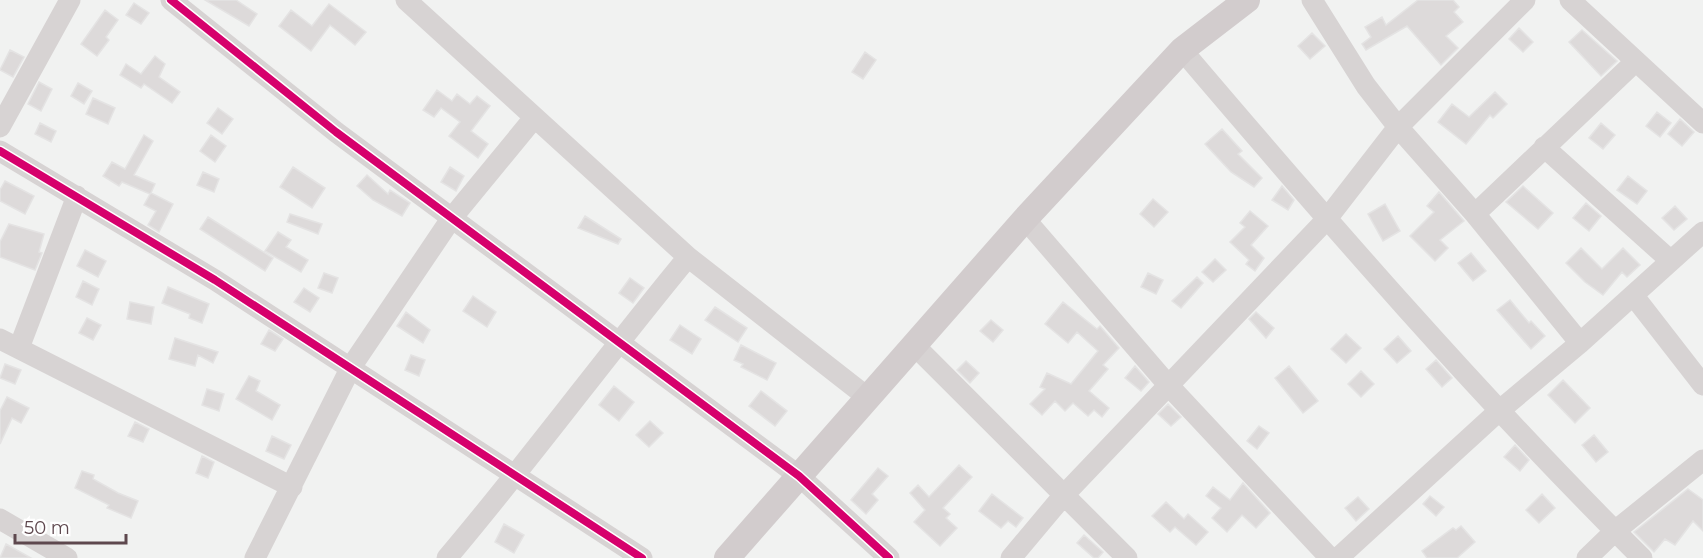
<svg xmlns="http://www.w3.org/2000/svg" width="1703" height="558" viewBox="0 0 1703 558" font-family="Montserrat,sans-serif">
<rect width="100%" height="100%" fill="#f1f2f1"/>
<path fill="#dddada" stroke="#e4e3e3" stroke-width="1.5" d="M205,0H236L257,14L249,26Z
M1418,0H1453L1459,7L1454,12L1463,22L1446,36L1458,48L1441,65L1407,26L1366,50L1362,44L1371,37L1365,27L1382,17L1386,25Z
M134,3L149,13L141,24L126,15Z
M329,4L366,32L355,45L330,25L311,51L279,26L291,10L312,26Z
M105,10L118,20L106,37L109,40L97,56L81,44Z
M1519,28L1533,42L1523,52L1509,39Z
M1582,30L1617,61L1601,76L1569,42Z
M1312,33L1325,46L1310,59L1298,46Z
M10,50L24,57L13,77L0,70Z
M865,52L876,60L863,79L852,72Z
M155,56L165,64L159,77L180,92L172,103L144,84L141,88L120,75L126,64L141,74Z
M39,82L52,89L41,111L28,104Z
M78,83L92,91L84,104L71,96Z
M437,90L452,101L457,94L470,104L477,96L490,106L471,131L488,144L478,158L449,136L460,122L441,108L434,117L423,110Z
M1495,92L1507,104L1493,118L1490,115L1466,144L1438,122L1452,104L1469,117Z
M93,98L115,108L108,124L86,114Z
M218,108L233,119L222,134L207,123Z
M1657,112L1671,123L1660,137L1646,126Z
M1680,119L1694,132L1682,146L1668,134Z
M40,123L56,131L51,142L35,134Z
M1601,123L1615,135L1603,149L1589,138Z
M1222,129L1242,151L1238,154L1262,178L1254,187L1231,172L1205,144Z
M144,135L153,141L134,175L155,184L151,193L173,204L159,232L148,225L156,211L144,205L150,194L122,182L119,186L103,176L112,162L125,169Z
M211,135L226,146L215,162L200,151Z
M293,167L325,188L312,208L280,187Z
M450,167L464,176L456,191L441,182Z
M203,172L219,179L214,192L197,185Z
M367,175L388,194L390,190L410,203L402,216L373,200L357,186Z
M1628,176L1647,191L1637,204L1617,190Z
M5,181L34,196L25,214L0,201V190Z
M1282,186L1294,200L1288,210L1272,200Z
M1523,186L1553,213L1538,229L1506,202Z
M1439,192L1464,221L1440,240L1448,248L1435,261L1410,236L1434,212L1427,206Z
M1153,199L1168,212L1154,227L1140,214Z
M1586,203L1601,216L1589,231L1573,218Z
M1385,204L1400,231L1383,241L1368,214Z
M1675,206L1687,219L1674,230L1662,218Z
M1250,211L1268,226L1251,245L1264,258L1255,271L1246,264L1249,260L1230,242L1245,227L1240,223Z
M290,214L322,224L318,234L287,222Z
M585,216L621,239L618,244L578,228Z
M208,217L273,258L265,271L200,229Z
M9,224L44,234L39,252L42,253L35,270L0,257V242Z
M278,232L291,240L286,247L308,260L301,272L265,251Z
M1581,248L1602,269L1623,248L1640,265L1627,277L1622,272L1603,295L1585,282L1566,263Z
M85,250L106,261L98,277L77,266Z
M1471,253L1486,271L1473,281L1458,263Z
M1215,259L1226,270L1213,282L1202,272Z
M324,273L338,278L332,293L318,288Z
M1148,273L1163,280L1156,294L1141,287Z
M1197,277L1203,283L1181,308L1172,301Z
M630,278L644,288L633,303L619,293Z
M83,281L99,289L92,305L76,297Z
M168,287L209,304L202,323L189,318L190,314L162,303Z
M304,288L319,298L310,312L294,302Z
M473,296L496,312L487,327L463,311Z
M1510,300L1529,323L1531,321L1545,336L1531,349L1497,310Z
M130,302L154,307L151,324L127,319Z
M1063,302L1097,329L1100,326L1119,348L1103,365L1108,369L1089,391L1109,408L1102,417L1094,410L1088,416L1073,403L1065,411L1055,401L1042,415L1030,404L1045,389L1040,387L1047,373L1071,384L1098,351L1077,332L1068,343L1045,324Z
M715,307L747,328L738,342L705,320Z
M406,312L430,330L423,343L397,326Z
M1256,312L1274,328L1266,338L1249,319Z
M87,318L101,325L93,340L79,333Z
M991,320L1003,330L993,342L980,331Z
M680,325L701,339L692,354L670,340Z
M269,330L283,339L275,351L261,344Z
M1346,334L1361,348L1346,363L1331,349Z
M1398,336L1411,351L1397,363L1384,349Z
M175,338L218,352L213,363L198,355L195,366L169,359Z
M741,345L776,363L767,380L741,367L743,364L734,360Z
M411,355L425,360L419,376L405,370Z
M1436,360L1452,378L1442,387L1426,369Z
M966,361L979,373L970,383L957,370Z
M5,364L21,370L15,384L0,378Z
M1135,366L1149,382L1141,391L1125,378Z
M1289,366L1318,401L1303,413L1275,378Z
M1361,371L1374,384L1361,397L1348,384Z
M249,376L260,381L256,391L280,405L272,420L236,399Z
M1563,380L1590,408L1575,423L1548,395Z
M614,386L634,402L619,421L599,405Z
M207,389L224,394L219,411L202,405Z
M761,391L787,411L775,426L749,406Z
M7,397L29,408L21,423L12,418L0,444V411Z
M1168,404L1181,417L1171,426L1158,414Z
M650,421L663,433L649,447L636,435Z
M135,422L149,429L143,442L128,436Z
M1259,426L1269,433L1257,449L1247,441Z
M1594,435L1608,452L1596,462L1582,445Z
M272,436L291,445L284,459L266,451Z
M1515,445L1529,460L1520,471L1504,457Z
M202,456L214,462L208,478L196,473Z
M959,465L972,477L943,508L950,514L946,518L957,528L940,546L914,522L925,510L910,493L918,485L929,497Z
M878,468L888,476L872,494L878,500L866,514L851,500Z
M82,471L94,475L93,479L118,493L138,501L131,518L107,508L109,505L75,488Z
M1243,483L1270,513L1256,528L1242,515L1227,532L1212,518L1221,508L1206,496L1213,487L1230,500Z
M1688,489L1703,500V531L1693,521L1675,545L1665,539L1654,552L1634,532Z
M992,494L1023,518L1016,527L1008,521L1001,528L979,511Z
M1542,494L1555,508L1539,523L1526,510Z
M1430,496L1444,507L1436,516L1423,504Z
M1358,497L1369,509L1356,521L1345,508Z
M1166,502L1184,519L1188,514L1208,532L1196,545L1175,527L1170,532L1152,516Z
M504,524L524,535L514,553L495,542Z
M1461,526L1475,542L1457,558H1427L1422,551L1453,528L1456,530Z
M1084,535L1103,552L1098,558H1094L1077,543Z
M6,544L31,558H0Z"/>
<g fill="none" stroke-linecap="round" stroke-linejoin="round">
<path stroke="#d7d3d3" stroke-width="21" d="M171,0L336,132L799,476L889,558
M406,0L688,257L867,397
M1312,0L1366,86L1398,127L1475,214L1580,343
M1570,0L1703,123
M1182,50C1330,224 1480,397 1642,558
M0,127L70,0
M1544,147L1671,261
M0,151L215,280L642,558
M1475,214L1636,61
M1025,219L1169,386L1330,558
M1633,295L1703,385
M0,339L292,487
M914,345L1127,558
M19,348L77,196
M0,519L67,558
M255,558L351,367L451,219L534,118
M447,558C530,460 606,356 688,257
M1011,558L1063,496L1326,220L1398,127L1525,0
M1338,558L1500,410L1580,343L1703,232
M1587,558L1615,531L1703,460"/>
<path stroke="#d2cccd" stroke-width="26" d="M727,558L1025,219L1182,50L1247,0"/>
<defs>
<path id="cycleway" d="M171,0L336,132L799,476L889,558
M0,151L215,280L642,558"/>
</defs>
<use href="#cycleway" stroke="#fff" stroke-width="11"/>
<use href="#cycleway" stroke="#d6006c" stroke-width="8"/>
</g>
<path d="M15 534v9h111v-9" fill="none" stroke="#5e484e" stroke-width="3"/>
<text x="24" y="534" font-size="18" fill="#5e484e" stroke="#ffffff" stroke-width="4.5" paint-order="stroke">50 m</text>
</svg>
